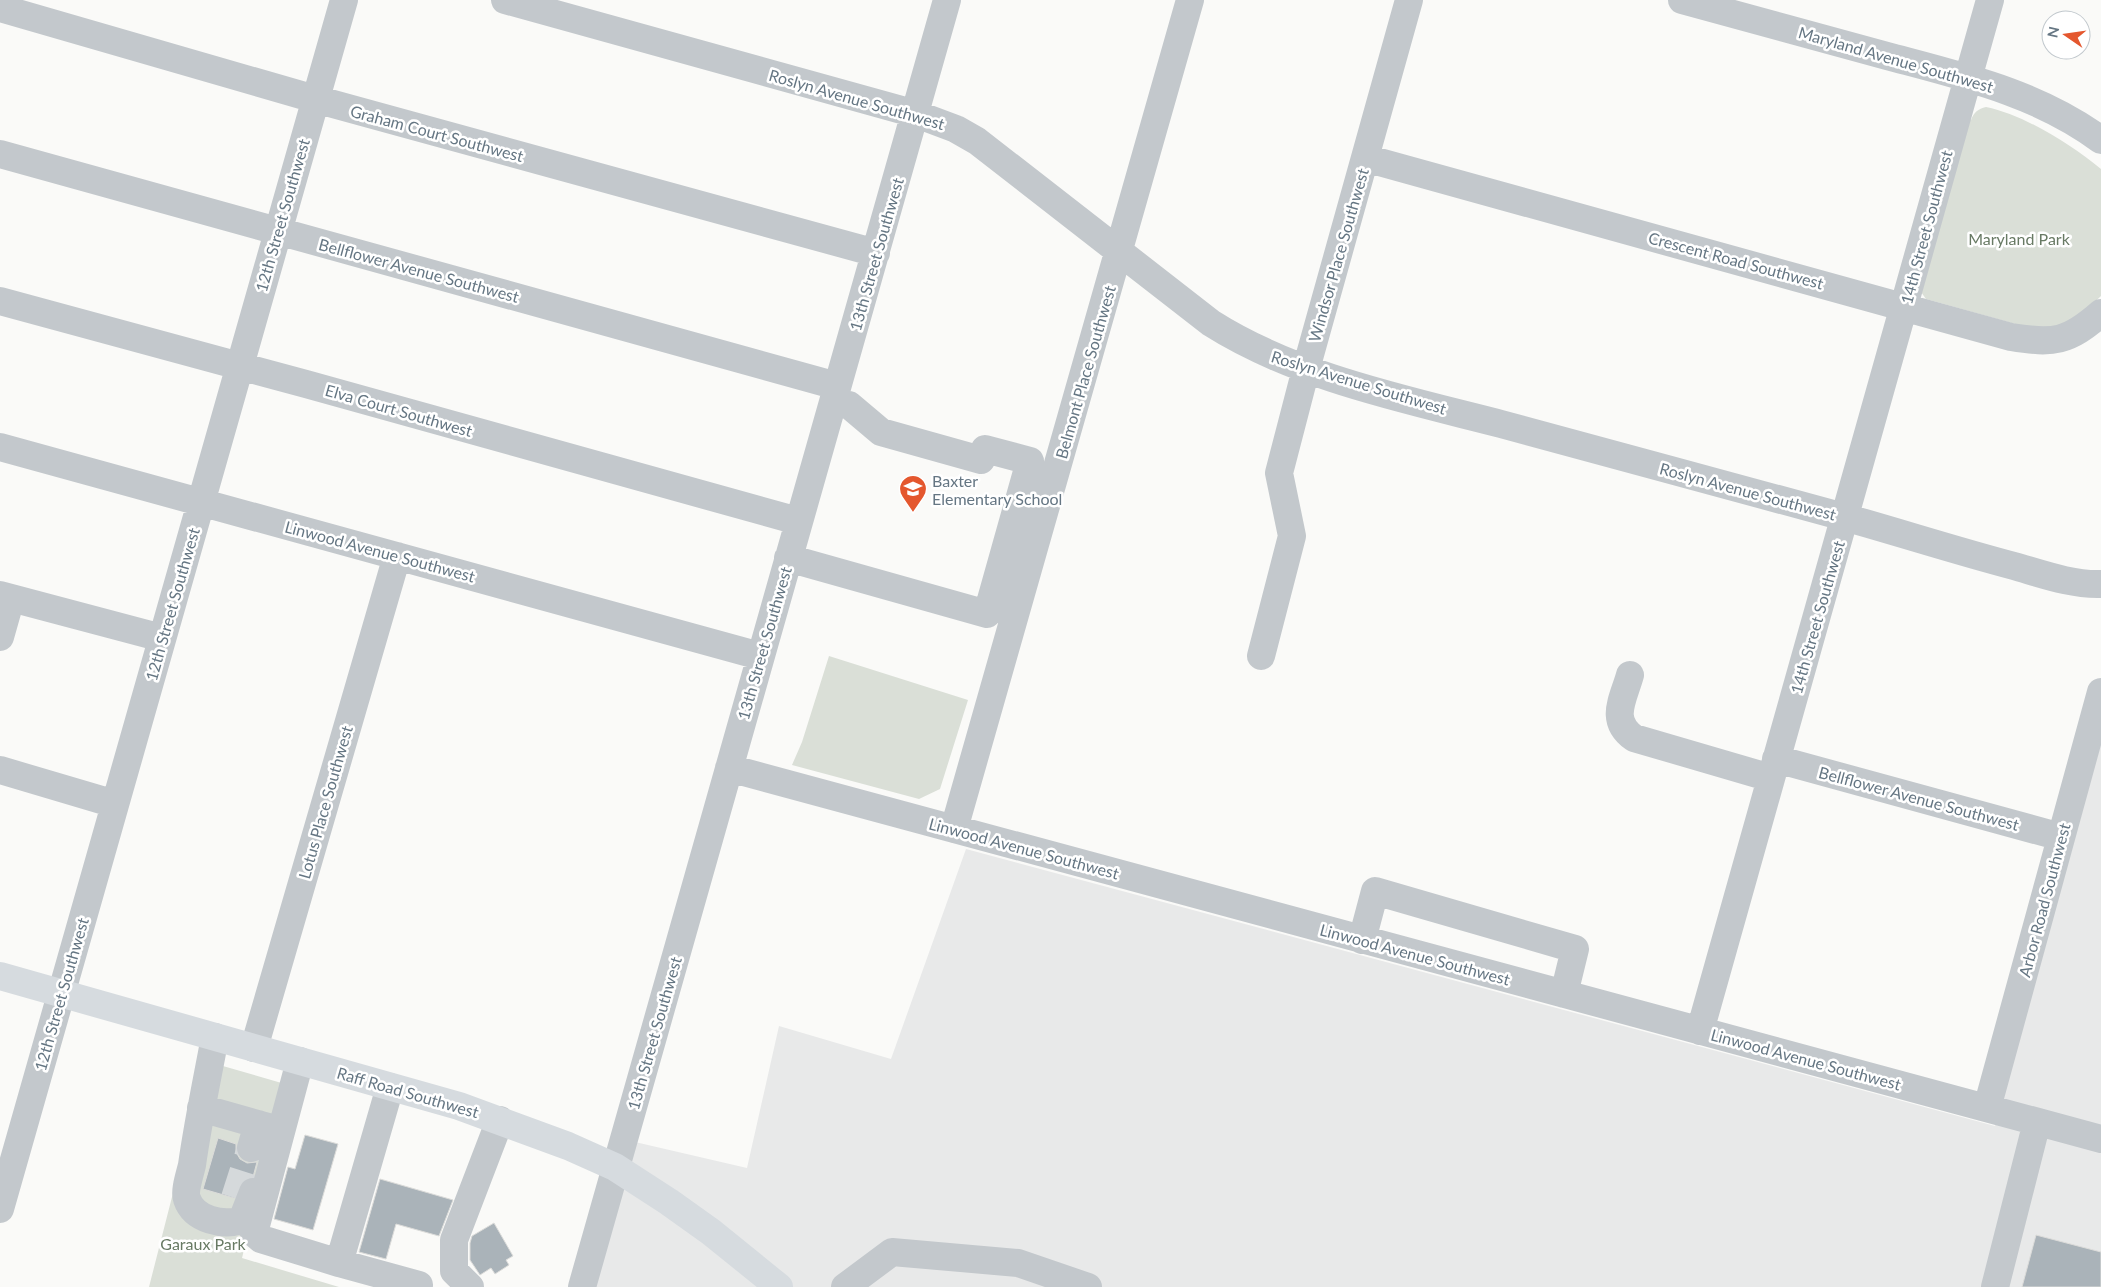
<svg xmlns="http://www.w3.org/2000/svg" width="2101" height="1287" viewBox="0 0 2101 1287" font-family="Lato,sans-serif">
<rect width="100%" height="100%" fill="#fafaf8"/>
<path fill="#e8e9e9" d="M2101,722V1287H594L635,1142L747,1168L779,1026L891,1059L966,849L1995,1126Z"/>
<path fill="#dadfd7" d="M1986,107C2025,115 2070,144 2101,169V296L2077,319L2069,324L2033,329L1926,299L1921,292L1967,120H1971C1974,112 1978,109 1986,107Z
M829,656L968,700L940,789L919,799L792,765L802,742Z
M202,1060L285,1084L242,1258L339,1287H149L196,1103Z"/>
<path fill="#aab3b9" stroke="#dcdcda" d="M305,1135L338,1144L313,1230L274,1219L288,1167L295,1169Z
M218,1138L236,1144V1152L240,1159L247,1163L257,1162L253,1177L243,1180L234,1198L203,1189Z
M380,1179L453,1200L439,1236L396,1224L386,1259L359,1252Z
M494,1223L513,1256L506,1260L509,1265L495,1274L491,1268L480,1275L470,1260V1243L472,1236Z
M2036,1235L2101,1252V1287H2022Z"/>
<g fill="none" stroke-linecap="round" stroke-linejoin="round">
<path stroke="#d5d9db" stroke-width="28" stroke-dasharray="28 14" stroke-linecap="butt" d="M235,1198L251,1148"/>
<path stroke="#c3c8cc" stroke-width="28" d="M505,0L916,114L956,129L977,141L1211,323C1296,377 1404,399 1501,424C1615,455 1730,486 1844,517C1901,533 1957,551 2014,566C2042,574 2072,585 2101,584
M1682,0C1750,19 1819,37 1887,56C1962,76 2038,93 2101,140
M0,8L315,99L876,253
M0,154L837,386
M1365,158L2011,337C2054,344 2068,342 2101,313
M0,301L306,384L798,521
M0,447L760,656
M788,558L987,614L1030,461L985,449L981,460L881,432L849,405L833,402
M0,595L162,638
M0,637L11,598
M1261,656L1292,536L1279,473L1306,369L1409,0
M1630,675C1623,700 1609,720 1634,738L1771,778
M1776,759L2061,837
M729,768L2101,1139
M0,770L115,804
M954,829L1190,0
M1362,940L1375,891L1575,949L1564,994
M1700,1031L1990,0
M215,1037C207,1080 198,1122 192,1165C190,1174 184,1191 187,1199C194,1220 223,1226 242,1220L253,1192
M254,1048L397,556
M300,1061L254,1233L261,1239L339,1263L390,1087
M201,1108L268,1127
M1987,1108L2101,692
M251,1148L258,1124
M0,1209L344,0
M339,1263L419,1285
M470,1287L454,1271V1240L500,1120
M582,1287L947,0
M845,1287L892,1252L1018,1263L1088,1287
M1995,1287L2037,1122"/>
<path stroke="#d6dbdf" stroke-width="28" d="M0,976L459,1106L568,1146L615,1167L669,1202L711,1232L779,1287"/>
</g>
<defs>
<symbol id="school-pin" viewBox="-11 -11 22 30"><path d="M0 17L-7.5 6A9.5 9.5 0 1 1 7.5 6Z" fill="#e4572e" stroke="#fff"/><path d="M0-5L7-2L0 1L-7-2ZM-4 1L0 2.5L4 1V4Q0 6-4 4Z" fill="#fff"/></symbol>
</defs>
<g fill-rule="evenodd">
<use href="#school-pin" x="897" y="473" width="32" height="43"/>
</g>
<g text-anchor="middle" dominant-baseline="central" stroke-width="5" stroke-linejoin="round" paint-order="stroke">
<g font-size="16" fill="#657683" stroke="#fff">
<text transform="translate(1896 59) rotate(16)">Maryland Avenue Southwest</text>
<text transform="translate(857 99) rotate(16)">Roslyn Avenue Southwest</text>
<text transform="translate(437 133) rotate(15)">Graham Court Southwest</text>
<text transform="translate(282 215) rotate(-74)">12th Street Southwest</text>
<text transform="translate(1926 227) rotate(-75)">14th Street Southwest</text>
<text transform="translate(876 254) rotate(-74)">13th Street Southwest</text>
<text transform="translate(1338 255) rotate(-74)">Windsor Place Southwest</text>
<text transform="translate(1736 260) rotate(15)">Crescent Road Southwest</text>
<text transform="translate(419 270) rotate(15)">Bellflower Avenue Southwest</text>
<text transform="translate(1085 372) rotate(-74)">Belmont Place Southwest</text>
<text transform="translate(1359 382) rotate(17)">Roslyn Avenue Southwest</text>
<text transform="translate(399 410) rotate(16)">Elva Court Southwest</text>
<text transform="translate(1748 491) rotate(15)">Roslyn Avenue Southwest</text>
<text transform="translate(380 551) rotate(15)">Linwood Avenue Southwest</text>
<text transform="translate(172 604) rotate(-74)">12th Street Southwest</text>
<text transform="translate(1817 617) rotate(-74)">14th Street Southwest</text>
<text transform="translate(764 643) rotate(-74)">13th Street Southwest</text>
<text transform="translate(1919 798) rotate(15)">Bellflower Avenue Southwest</text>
<text transform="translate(325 802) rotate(-74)">Lotus Place Southwest</text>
<text transform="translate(1024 848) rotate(15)">Linwood Avenue Southwest</text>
<text transform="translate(2044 900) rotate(-75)">Arbor Road Southwest</text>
<text transform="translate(1415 954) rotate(15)">Linwood Avenue Southwest</text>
<text transform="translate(61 994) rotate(-74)">12th Street Southwest</text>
<text transform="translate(654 1033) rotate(-74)">13th Street Southwest</text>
<text transform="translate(1806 1059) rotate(15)">Linwood Avenue Southwest</text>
<text transform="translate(408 1092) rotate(16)">Raff Road Southwest</text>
</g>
<g font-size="16" fill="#687a64" stroke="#fff">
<text x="2019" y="238">Maryland Park</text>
<text x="203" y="1243">Garaux Park</text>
</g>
<g font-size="16" fill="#657683" stroke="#fff" text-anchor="start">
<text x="932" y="480">Baxter<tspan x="932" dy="18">Elementary School</tspan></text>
</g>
</g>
<g transform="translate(2066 35) rotate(283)"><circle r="24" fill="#ffffff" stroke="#c1c8cd"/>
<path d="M0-4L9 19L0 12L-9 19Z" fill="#e4572e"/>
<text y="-8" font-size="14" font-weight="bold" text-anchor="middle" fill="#657683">N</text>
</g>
</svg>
